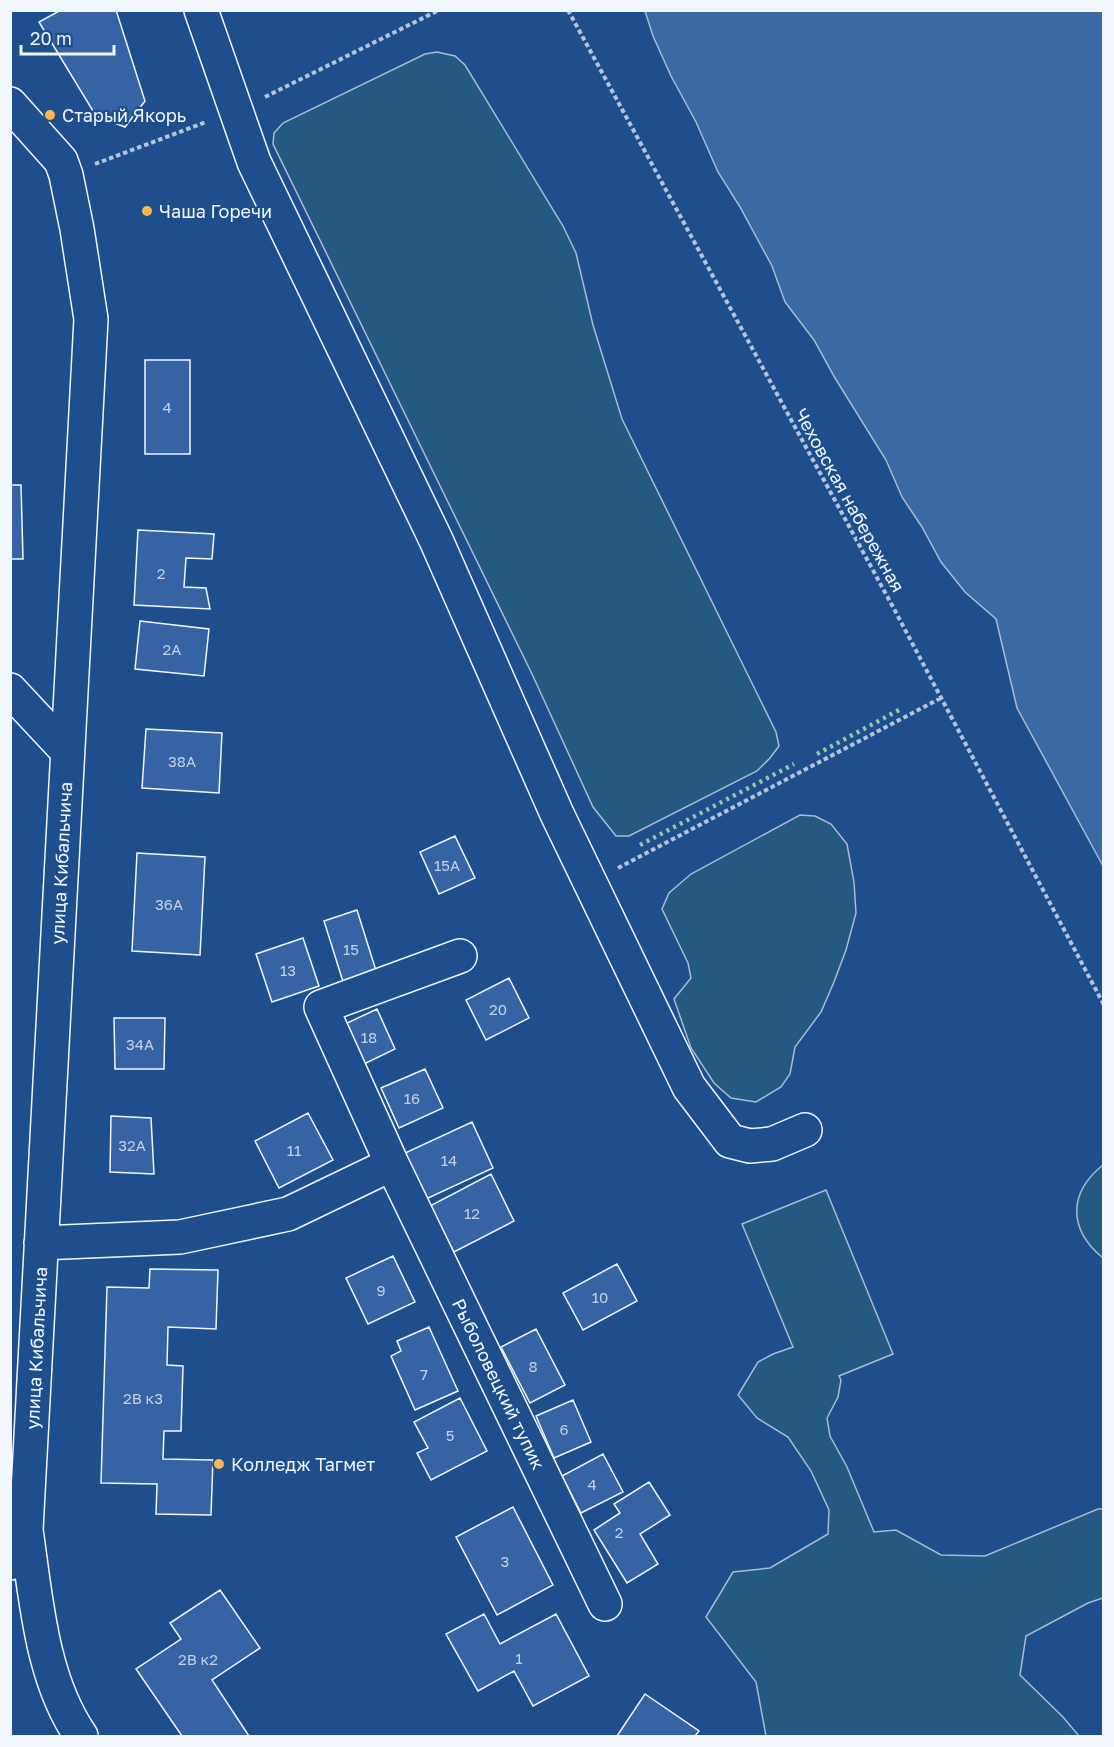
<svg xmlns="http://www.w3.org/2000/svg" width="1114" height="1747" viewBox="0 0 1114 1747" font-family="'Golos Text',sans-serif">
<rect width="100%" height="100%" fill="#1f4e8c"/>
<path fill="#245a82" stroke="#a8bbd7" stroke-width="1.5" d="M437,52L455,56L465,65L563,226L576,253L593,325L622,419L776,732L779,746L770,758L757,771L629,836H616L593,807L532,674L273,144L274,133L283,123L425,54Z
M800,815L815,816L831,824L847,844L854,882L856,913L846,950L834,982L821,1012L795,1047L790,1074L781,1087L756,1102L731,1098L714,1083L691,1048L674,999L691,978L688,963L662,909L669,893L691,874Z
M1103,1165V1258C1068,1229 1068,1193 1103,1165Z
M826,1190L893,1354L839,1376L841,1380L838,1397L827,1418L830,1436L847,1467L874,1532L896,1530L941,1555L985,1556L1098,1509H1103V1598L1088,1603L1026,1636L1020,1675L1063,1717L1079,1736H766L756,1682L706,1617L733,1572L770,1568L828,1534L829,1510L811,1471L788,1437L757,1418L738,1395L758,1362L773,1354L793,1347L742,1224Z"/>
<path fill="#3b69a3" stroke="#a8bbd7" stroke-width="1.5" d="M645,11H1103V866L1017,708L996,619L965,592L941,562L922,527L902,497L886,460L835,378L814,340L785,302L772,266L740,207L718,172L696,122L671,76L653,36Z"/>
<path fill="#3563a3" stroke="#f2f6ff" stroke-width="1.5" d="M61,10H116L145,101L125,127L96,116L39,22Z
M145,360H190V454H145Z
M10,485H21L23,559H10Z
M138,530L214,534L212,559L186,558L184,587L206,588L210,609L134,605Z
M140,621L209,629L204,676L135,669Z
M146,729L222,733L219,793L142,788Z
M455,836L475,878L439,894L420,852Z
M137,853L205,857L200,955L132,951Z
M357,910L378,977L345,988L324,921Z
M303,938L319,986L272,1002L256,954Z
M509,978L529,1018L486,1040L466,1000Z
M377,1009L395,1049L362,1065L343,1025Z
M114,1018H165L164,1069H115Z
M425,1069L443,1108L399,1128L381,1088Z
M308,1113L333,1160L279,1188L255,1141Z
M111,1116L151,1118L154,1174L110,1172Z
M472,1122L493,1168L426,1199L405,1153Z
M491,1174L514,1221L454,1252L430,1206Z
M393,1256L415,1302L368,1324L346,1278Z
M617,1264L637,1301L583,1330L563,1293Z
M150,1269L218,1270L216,1329L168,1327L167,1365L183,1366L181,1431H164L163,1459L213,1460L211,1515L156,1514L157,1484L101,1483L107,1287L149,1288Z
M429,1327L458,1391L415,1410L391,1356L401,1351L397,1341Z
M536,1329L565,1385L530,1403L501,1347Z
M460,1398L487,1451L431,1480L417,1453L428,1448L414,1422Z
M573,1400L591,1442L554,1458L536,1416Z
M603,1454L623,1492L581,1513L562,1476Z
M649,1482L670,1515L640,1534L658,1564L627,1583L594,1530L620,1513L614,1504Z
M513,1507L553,1585L497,1615L456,1537Z
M220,1590L260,1648L212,1680L249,1736H182L136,1669L181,1639L170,1623Z
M484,1614L500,1644L556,1614L589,1676L533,1706L514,1671L478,1691L446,1634Z
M645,1694L699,1731L695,1736H617Z"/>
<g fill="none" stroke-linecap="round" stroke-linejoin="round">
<defs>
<path id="minor" d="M201,10L254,162L436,540L557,814L689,1087L730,1141L750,1146L772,1144L805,1130
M10,104L61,161L66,175L77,229L91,319L26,1530L10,1563
M10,690L67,751
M460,956L321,1007L392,1164L605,1604
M41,1243L180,1237L288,1214L392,1164
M26,1530C36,1598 41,1678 81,1736"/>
</defs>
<use href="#minor" stroke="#f2f6ff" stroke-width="36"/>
<path stroke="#b3c4dc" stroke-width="4" stroke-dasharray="4.5 3" stroke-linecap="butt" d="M568,10L893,607L1104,1005
M265,97L439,10
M95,164L206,122
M618,868L941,698"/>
<use href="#minor" stroke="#1f4e8c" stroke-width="33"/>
<path stroke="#97c8a6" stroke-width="4.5" stroke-dasharray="3 4.5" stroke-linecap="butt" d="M817,754L899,710
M640,845L794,764"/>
</g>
<g fill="#ffb74d" stroke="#1f4e8c" stroke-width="2">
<circle cx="50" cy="115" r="6"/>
<circle cx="147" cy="211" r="6"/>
<circle cx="219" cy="1464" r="6"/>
</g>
<g text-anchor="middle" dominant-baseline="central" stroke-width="4.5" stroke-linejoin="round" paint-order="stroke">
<g font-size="15" fill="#c3d1e8">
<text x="167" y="407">4</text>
<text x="161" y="573">2</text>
<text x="172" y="649">2А</text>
<text x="182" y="761">38А</text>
<text x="447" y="865">15А</text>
<text x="169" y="904">36А</text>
<text x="351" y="949">15</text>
<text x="288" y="970">13</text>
<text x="498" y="1009">20</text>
<text x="369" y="1037">18</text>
<text x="140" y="1044">34А</text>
<text x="412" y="1098">16</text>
<text x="132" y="1145">32А</text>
<text x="294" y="1150">11</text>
<text x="449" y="1160">14</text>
<text x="472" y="1213">12</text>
<text x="381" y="1290">9</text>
<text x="600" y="1297">10</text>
<text x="533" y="1366">8</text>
<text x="424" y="1374">7</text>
<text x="143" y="1398">2В к3</text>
<text x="564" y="1429">6</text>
<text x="450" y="1435">5</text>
<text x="592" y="1484">4</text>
<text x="619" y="1532">2</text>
<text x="505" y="1561">3</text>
<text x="519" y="1658">1</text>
<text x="198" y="1659">2В к2</text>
</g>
<g font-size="18" fill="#f2f6ff" stroke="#1f4e8c" text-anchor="start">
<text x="62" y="115">Старый Якорь</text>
<text x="159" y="211">Чаша Горечи</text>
<text x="231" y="1464">Колледж Тагмет</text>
</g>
<g font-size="18" fill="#f2f6ff" stroke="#1f4e8c">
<text transform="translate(850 500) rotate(61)">Чеховская набережная</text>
<text transform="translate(61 863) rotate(-87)">улица Кибальчича</text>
<text transform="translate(36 1348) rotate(-87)">улица Кибальчича</text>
<text transform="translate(499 1384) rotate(64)">Рыболовецкий тупик</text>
</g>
</g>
<rect width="1114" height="1747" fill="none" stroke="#f2f6ff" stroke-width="24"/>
<path d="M21 45v9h93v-9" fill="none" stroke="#f2f6ff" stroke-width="3"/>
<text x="30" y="45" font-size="18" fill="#f2f6ff" stroke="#1f4e8c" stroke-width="4.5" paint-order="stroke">20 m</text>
</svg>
